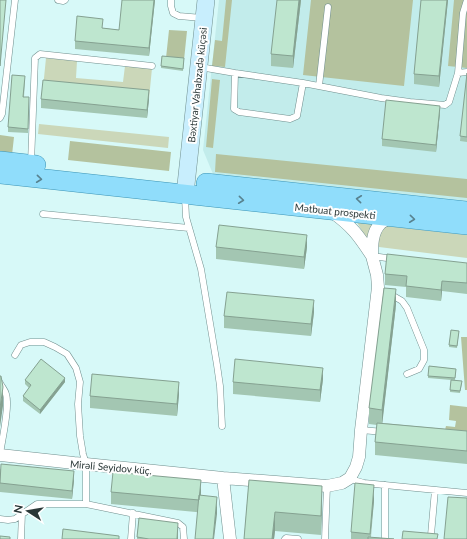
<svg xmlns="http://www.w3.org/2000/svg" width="467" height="539" viewBox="0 0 467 539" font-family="Lato,sans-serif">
<rect width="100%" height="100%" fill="#d7f9f8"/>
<path fill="#c2eceb" d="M219,0H467V201L213,174L203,150Z"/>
<path fill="#cbd7b9" d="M46,58L77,61L76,78L123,82L125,66L152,68L149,99L43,88Z
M39,124L169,137L168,148L38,134Z
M356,221L374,223L367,239Z
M387,226L467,235V258L379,247L377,243L381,230Z"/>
<path fill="#b4c29e" d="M226,0H232L225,67L212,66L215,40L222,41Z
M311,0H413L404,86L303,75Z
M454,0H467V68L448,66Z
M169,30L187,31L184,60L166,58Z
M212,79L220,80L213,148L206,147Z
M0,135L14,137L12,155L0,153Z
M70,141L171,152L169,171L68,160Z
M216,154L467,179V198L215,172Z
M461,337H467V390H465Z
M450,405L467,407V432L445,430L446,426L455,427L456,421L449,420Z"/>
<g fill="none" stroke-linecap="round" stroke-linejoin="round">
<defs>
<path id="lane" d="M58,0L63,1L65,0
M171,0V6L173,13L179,16L202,18
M200,67L235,73L303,83L381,98L410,102L445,105L449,102L458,73L467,72
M235,73L234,109L239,112L290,119L297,116L303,83
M458,73L463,13L467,0
M319,86L328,7
M0,118L2,114L15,0
M31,163L35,58L40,54L152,66
M185,197L186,217L201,269L217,365L220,386L222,426
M43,214L189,228
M372,256L394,259
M390,294L402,301L407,308L424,350V360L419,369L407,374
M0,383C2,387 5,390 6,394C10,406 2,440 0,454
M361,430L384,432
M350,478L357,481L364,483L467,493
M86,504L178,523L183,527L184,539
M0,519L8,520L15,519L37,504H86V464L83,454L80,436L78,404L80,382L76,368L67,354L55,347L44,342H30L21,345L15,355
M21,539L22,513
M131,539L133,513
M285,539L286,538L298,539
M325,539L327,486
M385,539V485
M430,539L431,535L435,490"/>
<path id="street" d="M332,212C352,226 359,236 372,256C372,246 372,232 380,224C383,221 388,219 391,217
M0,455L74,463L86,464L223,478L327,486L342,483L350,478L356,467L359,457L361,430L378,287L377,275L372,256
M223,478L230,539"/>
<path id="secondary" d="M185,194L206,0"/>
<path id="primary" d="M0,161L36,165
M0,174L467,225
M206,183L467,211"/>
</defs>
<use href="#lane" stroke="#708f8e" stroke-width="7"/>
<use href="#street" stroke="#708f8e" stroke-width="13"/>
<use href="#secondary" stroke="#708f8e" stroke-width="18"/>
<use href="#primary" stroke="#3c94b5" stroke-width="20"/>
<use href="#lane" stroke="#fff" stroke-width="6"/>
<use href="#street" stroke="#fff" stroke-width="12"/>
<use href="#secondary" stroke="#c8eefd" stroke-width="17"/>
<use href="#primary" stroke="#90ddfb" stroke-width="19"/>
</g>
<path fill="#a3c6b2" d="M155,0L149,56L75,49V41L103,28L119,30Z
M301,0L293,68L271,66V54Z
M421,0H448L439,87L414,84V74Z
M162,56L184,60L183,71L161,68Z
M467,73V142L460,141Z
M25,80L24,97H29L28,133L8,132V127Z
M41,99H149L147,118L41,108Z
M440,112L436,152L382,146V139Z
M216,247H307L304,269L216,259Z
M467,263V294L442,291L441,301L406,297V287L385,285V274Z
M396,305L382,423L467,431V464L375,455V442L377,425L369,424V408Z
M314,312L311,336L224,328V316Z
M451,330L459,331L457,348L449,347Z
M429,366L456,369L455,380L462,383L460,393L450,392L451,380L428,378Z
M323,379L320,402L233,394V382Z
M25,380L65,382L40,414L23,401V396L29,388L25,384Z
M179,394L177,416L90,408V396Z
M0,469L74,480L72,499L0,492Z
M249,480L322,505L321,535L275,531L274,539H244Z
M111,492H201V495L217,514L111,504Z
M374,501L371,537L394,539H351V532Z
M139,518L178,531V539H137Z"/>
<path fill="#85a191" d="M154,0H155L149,56V48Z
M299,0H301L293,68V56Z
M447,0H448L439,87V76Z
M149,90V99L147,118V110Z
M440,106V112L436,152V145Z
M307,235V247L304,269V257Z
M442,281V291L441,301V290Z
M396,289V305L382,426V410Z
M314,300V312L311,336V324Z
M323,368V379L320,402V390Z
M65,378V382L40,414V410Z
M179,382V394L177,416V404Z
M3,387V406L0,427V408Z
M74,471V480L72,499V491Z
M201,480V492L199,512V500Z
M374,485V501L370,539Z
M322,486V505L321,535V516Z
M217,497V514L214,539H213Z
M275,512V531L274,539H272Z
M178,523V539H177Z"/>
<path fill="#bee6cf" stroke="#85a191" d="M0,0H6L0,66Z
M122,0H154L149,48L75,41L77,16L103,19L102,28L119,30Z
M277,0H299L293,56L271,54Z
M421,0H447L439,76L414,74Z
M162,56L184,58L183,69L161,66Z
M467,73V137L460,136Z
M12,75L25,76L23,97H29L28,129L8,127Z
M43,80L149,90L147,110L41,99Z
M386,100L440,106L436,145L382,139Z
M219,225L307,235L304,257L216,247Z
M387,254L467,263V283L442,281L441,290L406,286L407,276L385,274Z
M384,288L396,289L382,410L369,408Z
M227,292L314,300L311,324L224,316Z
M451,330L459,331L457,346L449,345Z
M41,359L65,378L40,410L23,396L31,385L25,380Z
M235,359L323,368L320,390L233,382Z
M429,366L456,369L455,378L428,376Z
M92,374L179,382L177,404L90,396Z
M0,376H1L3,387L0,408Z
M451,380L462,381L460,391L450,390Z
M377,423L467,431V451L375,442Z
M1,464L74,471L72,491L0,483Z
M113,472L201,480L199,500L111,492Z
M249,480L322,486L321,516L275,512L272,539H244Z
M355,483L374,485L370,534L351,532Z
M199,495L217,497L213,539H195Z
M448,497L467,498V539H444Z
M139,518L178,523L177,539H149L137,537Z
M63,529L119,536V539H62Z
M403,531L438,534L437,539H402Z
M0,536L10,537V539H0Z
M368,537L394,539H368Z"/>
<defs><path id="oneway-chevron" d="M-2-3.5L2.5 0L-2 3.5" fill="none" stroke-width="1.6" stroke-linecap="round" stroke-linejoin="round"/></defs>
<g stroke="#58828f">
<use href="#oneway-chevron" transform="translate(39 179) rotate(6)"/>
<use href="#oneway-chevron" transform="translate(359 199) rotate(-174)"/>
<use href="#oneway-chevron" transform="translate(241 200) rotate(6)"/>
<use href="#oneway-chevron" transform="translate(412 219) rotate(6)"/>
</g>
<g text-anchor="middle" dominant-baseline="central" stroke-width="4" stroke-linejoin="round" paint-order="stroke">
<g font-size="10" fill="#2a3737" stroke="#fefefe">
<text transform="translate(197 85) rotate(-84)">Bəxtiyar Vahabzadə küçəsi</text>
<text transform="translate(335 211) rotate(6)">Mətbuat prospekti</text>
<text transform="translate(111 467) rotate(5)">Mirəli Seyidov küç.</text>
</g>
</g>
<g transform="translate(28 511) rotate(282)" stroke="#fefefe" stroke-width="3" paint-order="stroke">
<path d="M0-3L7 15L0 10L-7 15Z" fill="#2a3737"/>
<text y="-6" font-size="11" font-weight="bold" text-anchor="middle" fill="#2a3737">N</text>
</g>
</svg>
